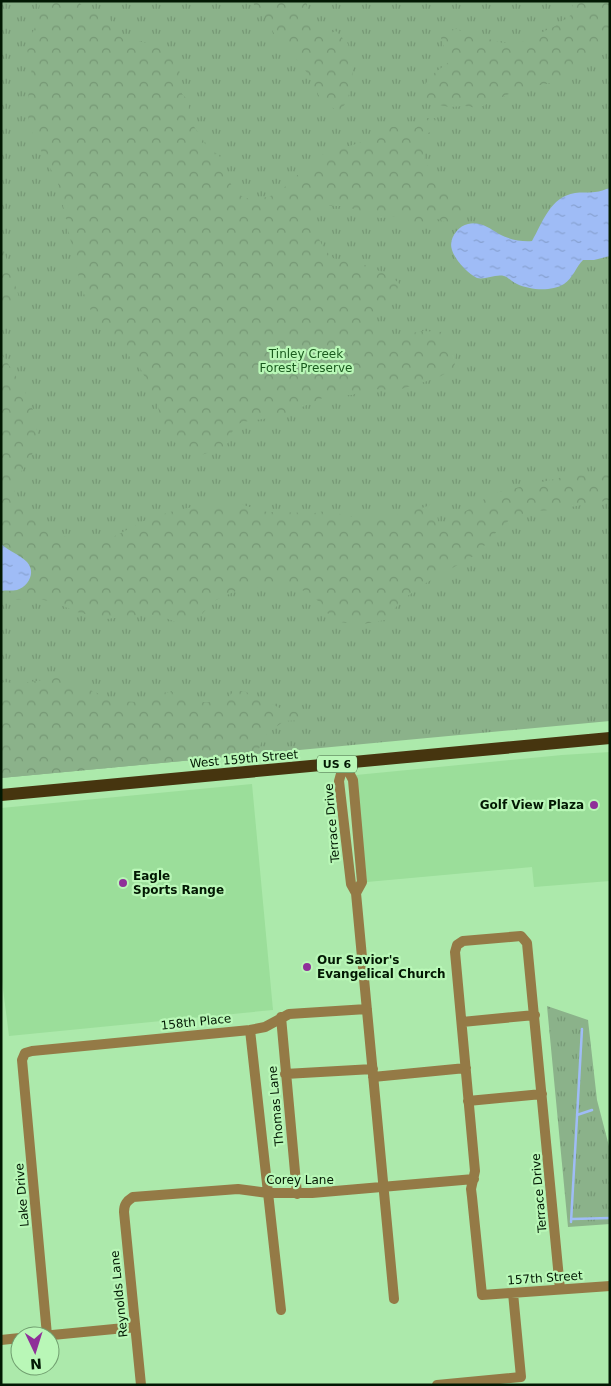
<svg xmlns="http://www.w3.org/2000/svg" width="611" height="1386" viewBox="0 0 611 1386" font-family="'DejaVu Sans',sans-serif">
<defs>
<pattern id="grass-tufts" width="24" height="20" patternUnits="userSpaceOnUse" patternTransform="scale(1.25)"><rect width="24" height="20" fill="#8bb28a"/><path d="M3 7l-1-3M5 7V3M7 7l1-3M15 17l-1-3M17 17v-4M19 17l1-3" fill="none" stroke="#769875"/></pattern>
<pattern id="forest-crowns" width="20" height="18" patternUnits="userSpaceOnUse" patternTransform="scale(1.25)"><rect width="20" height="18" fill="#8bb28a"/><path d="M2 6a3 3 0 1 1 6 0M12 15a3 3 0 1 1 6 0" fill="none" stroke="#769875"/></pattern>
<pattern id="water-ripples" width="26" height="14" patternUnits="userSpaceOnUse" patternTransform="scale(1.25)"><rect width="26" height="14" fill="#9fbcf6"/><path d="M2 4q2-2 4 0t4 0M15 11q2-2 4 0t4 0" fill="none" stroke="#87a1d1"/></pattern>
</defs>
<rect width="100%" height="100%" fill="#ace9ab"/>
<path fill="#9bde9a" d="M610,752V881L534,887L532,867L367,882L356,775L562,755Z
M252,784L273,1010L9,1036L1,973V808Z"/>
<path fill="url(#grass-tufts)" d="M1,1H610V721L1,778Z
M547,1006L588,1020L597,1100L610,1150V1224L568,1227Z"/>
<path fill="url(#forest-crowns)" d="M40,1H78L86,10L109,17C129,61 182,22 182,94L189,101C187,128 199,127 207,148L219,155C225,168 228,186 240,195C249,202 268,198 277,193C284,189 289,182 295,177C307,168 311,169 320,155L375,138L387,127L411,126L416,128L424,118H435L439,123L438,131L427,133L424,161L442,185L464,207L462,219L450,224L435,218L427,227L413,226L399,216L380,218L360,212L347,206H324L313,207L310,216C315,230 322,252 336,260C341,262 347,260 352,261C369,266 385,272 399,283L396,293L374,313L379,333L390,337L423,331L443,332L456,354L454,369L437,378L398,390L369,389L352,395L327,396L293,411L270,418L242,422L234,427L229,441L225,447L201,455L184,451L173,440L161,420L156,398L140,368L130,358L125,345L97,321L89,307L80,283L58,183L34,137L29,124L27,106L32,66L27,50L31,36L38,21Z
M251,1H307L306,4L314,29L324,36L336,31L348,44L353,61L352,82L347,102L338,112L320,98L308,74L290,51L276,37L264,16Z
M573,1H610V42L597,55L577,65L550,83L520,89L478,108L465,106L449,107L424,102C423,77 431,76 449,62L441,38L442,30L457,29L474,37L485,38L503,43L522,42L555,26L571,15Z
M1,242L19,297L16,306L3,317L1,321Z
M1,353C18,380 48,419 33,452C28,464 18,474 12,485L21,509L27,517L37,522L48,531L66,537L97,538L115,536L148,519L170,512L215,502L243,505L267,512L315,513L325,511L355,517L397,515L425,507L432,504L436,511L439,525L479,504L489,494L572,475L589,476L610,473V500L554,510L533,511L513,517L499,529L477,554L426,583L402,600L385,620L358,625L341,622L324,611L321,603L306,592L296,587L284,586L265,589L254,587L240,589L214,601L201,615L190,622H176L160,616L147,614L106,619L77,612L58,604L37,598L1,601V591H13L31,574C31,558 12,554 1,544Z
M55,678H69L85,688L117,701L138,702L154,693L177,692L196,702H223L234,691H244L282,709L301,713L309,720L284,721L264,736L257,754L1,778V682L24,683Z"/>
<path fill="url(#water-ripples)" d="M610,188V256L594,260H583C576,267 573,278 564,284C551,292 530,290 517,284C512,282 508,277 504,276C495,274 485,280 477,278C468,274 455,260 452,250C448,239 458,226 468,224C480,221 489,228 499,234C508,239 521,242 532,241C543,222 550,197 575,193C581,192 588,193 595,192C600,192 605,189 610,188Z
M1,544C9,551 20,555 27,562C36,572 29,586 17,590C12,591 6,590 1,591Z"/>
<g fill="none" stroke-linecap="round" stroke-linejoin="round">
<path stroke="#9fbcf6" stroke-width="2.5" d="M577,1115L592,1110
M572,1219L610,1218
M571,1222L582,1029"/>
<path stroke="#947a46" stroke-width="10" d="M344,763L339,781L351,884L356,893L394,1299
M344,763L353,780L362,882L356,893
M281,1017L297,1194
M462,1022L535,1015
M250,1030L281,1310
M285,1074L373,1069
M373,1077L466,1068
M468,1101L542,1094
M560,1289L527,943L521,936L463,941L457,945L455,952L475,1171L471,1189L472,1197L482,1295L610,1286
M47,1335L22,1060L25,1053L32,1051L250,1030L265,1027L289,1014L367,1009
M42,1336L135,1327
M1,1340L20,1338
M141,1385L124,1212C124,1204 127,1201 133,1197L238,1189L268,1193H312L474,1179
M437,1385L521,1377L513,1293"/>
<path stroke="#46350f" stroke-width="12" d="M1,795L610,738"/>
</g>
<g fill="#8f3099" stroke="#b9f7b7" stroke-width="2">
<circle cx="594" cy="805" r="5"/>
<circle cx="123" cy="883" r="5"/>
<circle cx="307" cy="967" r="5"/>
</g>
<g text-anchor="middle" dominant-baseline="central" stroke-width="4.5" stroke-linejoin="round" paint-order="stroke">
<rect fill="#b9f7b7" stroke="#395b39" stroke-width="1" x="317" y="755.5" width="40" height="17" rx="4"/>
<g font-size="11" font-weight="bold" fill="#021803">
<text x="337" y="764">US 6</text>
</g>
<g font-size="12" fill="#195a1d" stroke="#b9f7b7">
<text x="306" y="354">Tinley Creek<tspan x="306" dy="14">Forest Preserve</tspan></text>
</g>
<g font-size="12" fill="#021803" stroke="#b9f7b7">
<text transform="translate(244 759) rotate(-5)">West 159th Street</text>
<text transform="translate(332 823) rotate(-95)">Terrace Drive</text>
<text transform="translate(196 1022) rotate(-6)">158th Place</text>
<text transform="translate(276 1106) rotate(-95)">Thomas Lane</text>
<text x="300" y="1180">Corey Lane</text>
<text transform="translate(539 1193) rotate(-95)">Terrace Drive</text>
<text transform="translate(22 1195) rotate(-95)">Lake Drive</text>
<text transform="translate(545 1278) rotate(-4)">157th Street</text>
<text transform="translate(119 1294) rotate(-96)">Reynolds Lane</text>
</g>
<g font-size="12" font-weight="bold" fill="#021803" stroke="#b9f7b7" text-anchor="start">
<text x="584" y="805" text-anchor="end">Golf View Plaza</text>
<text x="133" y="876">Eagle<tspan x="133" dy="14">Sports Range</tspan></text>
<text x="317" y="960">Our Savior's<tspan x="317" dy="14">Evangelical Church</tspan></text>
</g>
</g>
<rect width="611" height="1386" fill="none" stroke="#021803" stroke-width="5"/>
<g transform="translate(35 1351) rotate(176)"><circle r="24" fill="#b9f7b7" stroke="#709e6f"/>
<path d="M0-4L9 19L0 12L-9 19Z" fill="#8f3099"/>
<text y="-8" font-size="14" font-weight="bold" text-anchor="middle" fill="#021803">N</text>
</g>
</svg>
